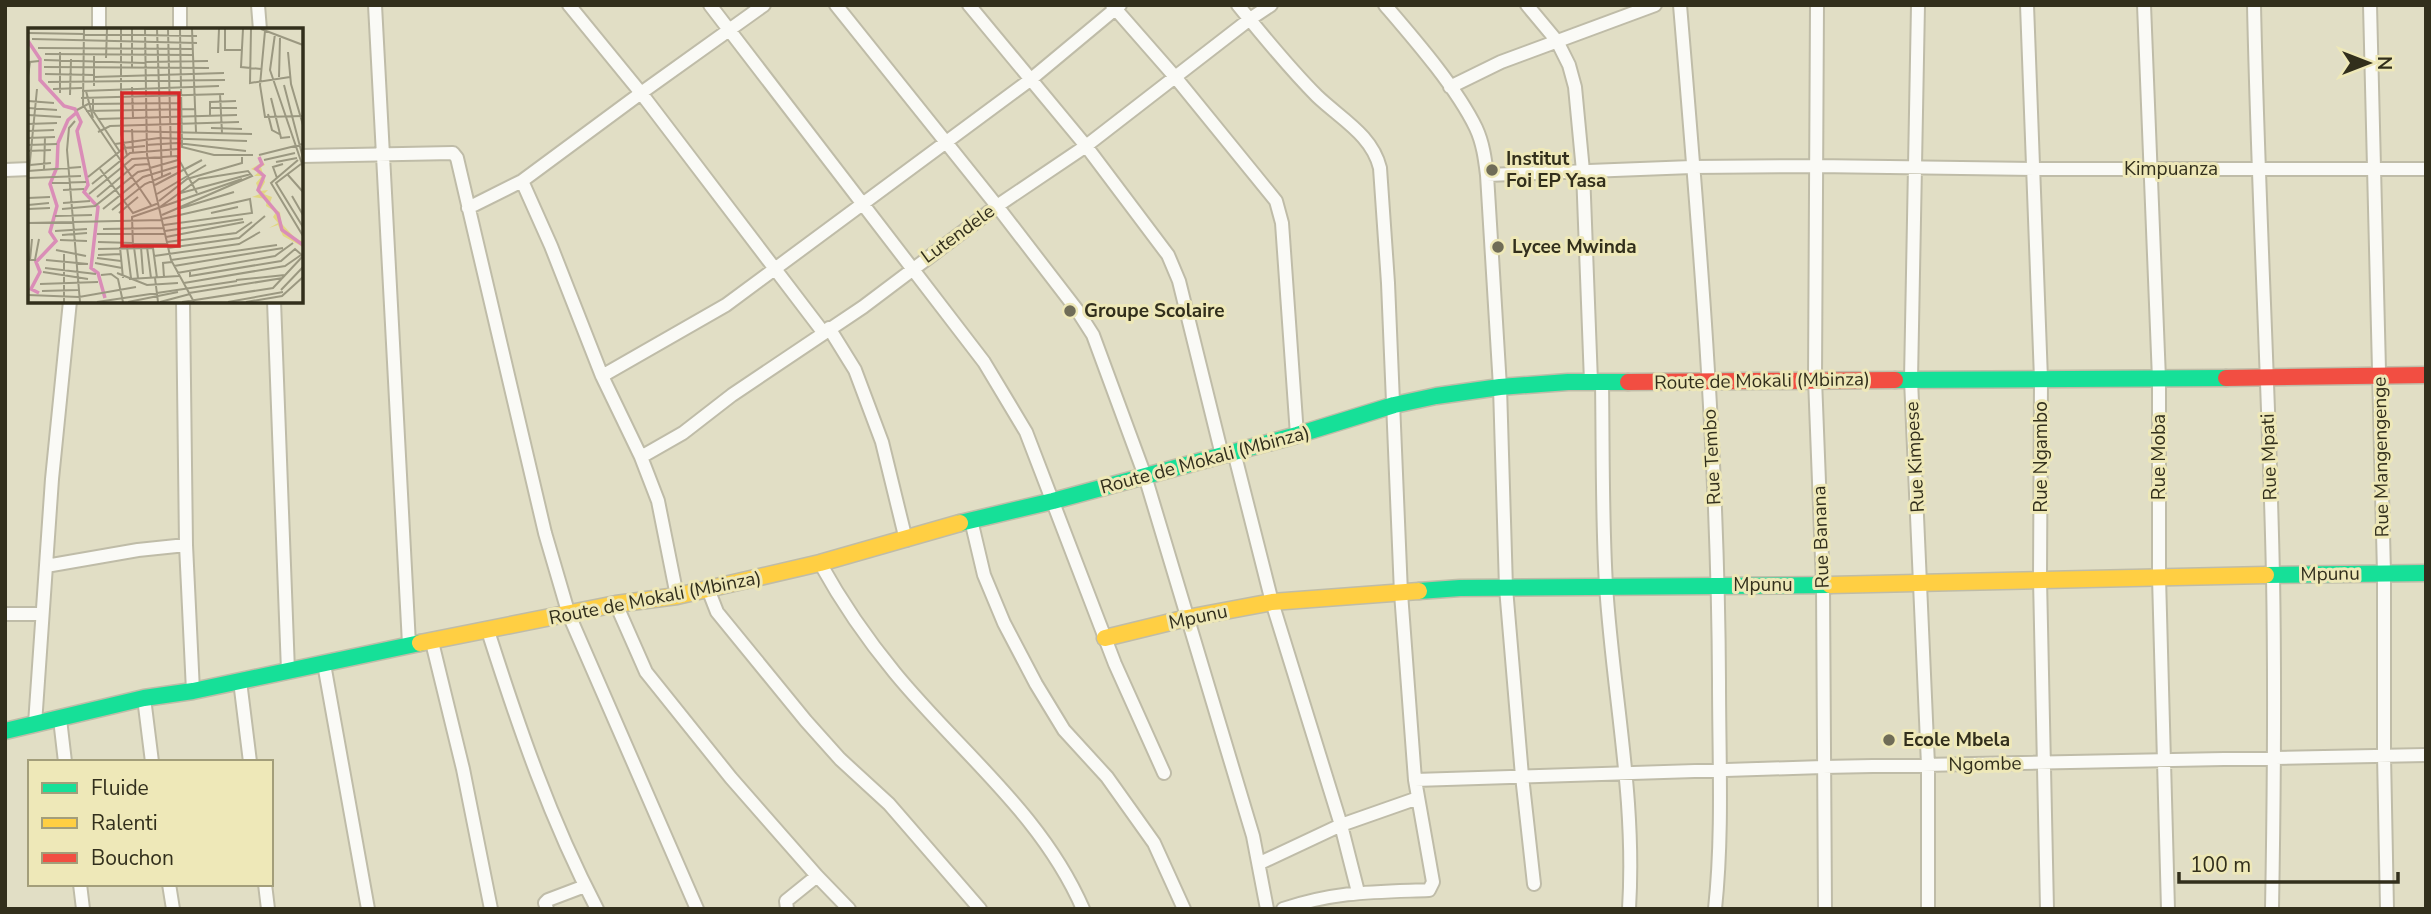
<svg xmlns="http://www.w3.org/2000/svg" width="2431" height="914" viewBox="0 0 2431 914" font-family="'Nunito Sans',sans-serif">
<rect width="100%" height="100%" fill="#e1dec5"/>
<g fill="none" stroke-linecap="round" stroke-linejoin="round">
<defs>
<path id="street" d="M180,5V30
M258,5L260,30
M375,5L409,644
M569,5L641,93L823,332
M710,5L984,362L1026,432L1115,664L1164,773
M836,5L997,206L1077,310L1093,335L1145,476L1253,836L1267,909
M969,5L1086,146L1168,255L1179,281L1222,455
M1112,5L1176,78L1276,201L1282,223L1297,435
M1238,5C1263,36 1289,68 1317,96C1341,119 1372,135 1380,168L1388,283L1401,593L1415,780L1433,882L1429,890C1375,892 1336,891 1283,909
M1385,5C1415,40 1456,87 1476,128C1483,143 1485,159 1487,175L1500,387L1506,588L1522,776L1534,884
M1527,5L1557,41L1569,65L1575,87L1583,171L1591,382
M1680,5C1699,230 1718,456 1719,681C1719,757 1723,834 1715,909
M1817,5L1815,379L1823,585L1825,909
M1918,5L1911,380L1928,765V909
M2027,5L2041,379L2040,579L2047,909
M2144,5L2159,379V577L2168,909
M2254,5C2258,196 2269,386 2273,576C2275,687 2274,798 2272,909
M2370,5L2384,573V755L2387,909
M99,30V5
M1450,87L1501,62L1655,5
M301,156L453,153L457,158L545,533L569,615L697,909
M5,170L30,169
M1487,175L1692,167L1816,166L2034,169H2426
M468,208L522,181
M183,301L186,545L193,691
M274,301L288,671
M829,328L855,370L882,442L906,540
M602,376L726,305L1030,80L1120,5
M1602,383C1603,450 1602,518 1606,585C1613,695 1636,797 1629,909
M1234,452L1272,602L1341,825L1358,892
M641,457L683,433L732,395L863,307L997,206L1086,146L1250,19L1271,5
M971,520L984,575L1004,623L1036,684L1064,730L1107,777L1154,843L1184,909
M820,563C841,601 867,639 895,673C959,751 1042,814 1083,909
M46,566L138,550L186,545
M708,589L717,612L806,721L840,759L889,804L980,909
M677,596L658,501L641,457L602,376L551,246L522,181L641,93L764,5
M616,604L646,672L731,778L817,876L849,909
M5,614H42
M488,631C519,728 550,819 597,909
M432,642L463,769L491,909
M324,664L368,909
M240,681L250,762
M144,698L152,762
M60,719L65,762
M35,724L52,479L70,301
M1415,780L1823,767L2426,755
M1260,863L1341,825L1418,798
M80,884L83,909
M169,884L173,909
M265,884L268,909
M547,909L545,903L548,900L585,886
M787,909L786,901L817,876"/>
<path id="fast" d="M1895,380L2226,378
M960,523L1053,501L1297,435L1394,405L1436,396L1500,387L1568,382H1628
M2266,575L2426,573
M1419,591L1460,588L1830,585
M5,731L144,698L193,691L420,643"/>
<path id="slow" d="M1830,585L2266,575
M1105,638L1187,618L1272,602L1419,591
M420,643L616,604L677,596L820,563L960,523"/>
<path id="jam" d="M2226,378L2426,375
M1628,382L1895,380"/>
</defs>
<use href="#street" stroke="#bfbca8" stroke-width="16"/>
<use href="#fast" stroke="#bfbca8" stroke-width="19"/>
<use href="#slow" stroke="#bfbca8" stroke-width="19"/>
<use href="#jam" stroke="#bfbca8" stroke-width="19"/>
<use href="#street" stroke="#fafaf6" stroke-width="12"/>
<use href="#fast" stroke="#16e098" stroke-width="16"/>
<use href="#slow" stroke="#ffcf43" stroke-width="16"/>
<use href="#jam" stroke="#f24e42" stroke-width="16"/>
</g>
<g fill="#6f6c57" stroke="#eee8b8" stroke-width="2.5">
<circle cx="1492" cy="170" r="7"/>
<circle cx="1498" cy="247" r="7"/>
<circle cx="1070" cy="311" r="7"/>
<circle cx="1889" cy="740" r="7"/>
</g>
<g text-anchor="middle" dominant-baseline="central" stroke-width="6" stroke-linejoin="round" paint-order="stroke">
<g font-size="19" font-weight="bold" fill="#322f1c" stroke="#eee8b8" text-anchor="start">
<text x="1506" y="159">Institut<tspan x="1506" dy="22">Foi EP Yasa</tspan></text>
<text x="1512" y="247">Lycee Mwinda</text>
<text x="1084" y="311">Groupe Scolaire</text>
<text x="1903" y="740">Ecole Mbela</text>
</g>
<g font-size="19" fill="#322f1c" stroke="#eee8b8">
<text x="2171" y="169">Kimpuanza</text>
<text transform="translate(958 234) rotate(-36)">Lutendele</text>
<text transform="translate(1762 381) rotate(-1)">Route de Mokali (Mbinza)</text>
<text transform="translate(1712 457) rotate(-93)">Rue Tembo</text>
<text transform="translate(1915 457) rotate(-93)">Rue Kimpese</text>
<text transform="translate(2041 457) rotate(-90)">Rue Ngambo</text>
<text transform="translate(2159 457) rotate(-90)">Rue Moba</text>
<text transform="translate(2269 457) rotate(-92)">Rue Mpati</text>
<text transform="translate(2381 457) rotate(-91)">Rue Mangengenge</text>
<text transform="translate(1205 460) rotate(-15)">Route de Mokali (Mbinza)</text>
<text transform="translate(1821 537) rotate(-92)">Rue Banana</text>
<text transform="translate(2330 574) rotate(-1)">Mpunu</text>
<text x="1763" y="585">Mpunu</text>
<text transform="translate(655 598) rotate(-11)">Route de Mokali (Mbinza)</text>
<text transform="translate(1198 617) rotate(-12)">Mpunu</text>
<text transform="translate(1985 764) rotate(-1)">Ngombe</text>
</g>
</g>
<g transform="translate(28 28)">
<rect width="275" height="275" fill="#e1dec5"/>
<path d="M230,127L237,137L233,139L237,154L232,163L240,162L236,166L244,169L241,178L252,184L253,195L270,213L275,212V219L255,208L250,197L241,200L250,195L245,189L248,184L238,178L239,171L224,169L232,166L228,155L234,148H226L231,144L223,141L233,135Z" fill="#e2d782"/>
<path fill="none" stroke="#da8db7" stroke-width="3.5" d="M0,13L12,31V52L36,78L47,81L53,94L49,103L60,157L56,164L70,179L63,240L70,245L77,270M231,129L234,136L228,141L236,148L230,162L250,186L254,202L275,217M11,265L3,261L12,244L8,234L28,213L22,204L29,178L22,156L29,139L30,115L40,92L48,85"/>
<path fill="none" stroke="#9b9881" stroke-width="2" d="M56,1L55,77L123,177M93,1V106L99,127M104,1V41M116,1H152M117,1L119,127L143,232L166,274M129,1L134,148M140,1L143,128M152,1L154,119L186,127H225M164,1L168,104M197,1V22H213M215,1L213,39L233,41M223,1L222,55L262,49M233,1L275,17M237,3L232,57L237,89L275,88M0,5L169,8M247,6L242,42L275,139M4,11L169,15M10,20L165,21M32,24V65M260,24L263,56L275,97M190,25L191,1M17,26L165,27M78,30L79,1M16,32L117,35M117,34L180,33M16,39L181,40M17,46L66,47M0,48L2,34L11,33M66,49L196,45M251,49L252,10M20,54L197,52M256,57L275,130M66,58V28M104,59L105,90M25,61L54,60M54,63L191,58M58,63L65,90M192,66L194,105M42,67L43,31M65,69V83L92,124M53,70L196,66M243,70L253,110L262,109M0,73L26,75M0,80L29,82M182,80H209M49,82L60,76L154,75M58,83L167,81M240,86L244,102L253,107M0,87L33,89M182,87V74L208,73M70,91L209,87M47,93L41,100L39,122L52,274M0,96L29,95M183,100L214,101M104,101L105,124M0,103L26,102M93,103L224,106M70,104L82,98L211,94M0,110L27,109M87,116L131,110L219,113M0,117L29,116M118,117L149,115L218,123M0,123L23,122M231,127L275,116M236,132L267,125M270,132L243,155L275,208M248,134L269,130M273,136L248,155L275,199M2,137L23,135M122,140L150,132M72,141L105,185L131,175M16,142L17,109M0,143L53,139M1,143L9,61M260,147L275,164M60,149L96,120L117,118M0,150L53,148M249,150L245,139L255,136M24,155L58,154M64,156L102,125L150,121M127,157L174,132M35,162L56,161M61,166L104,131L149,128L169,165M129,166L178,137M149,166L223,146M264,168L275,187M69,169L107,137L121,136M0,170L22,169M131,173L159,151L214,135V129M35,175L62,173M0,177L21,175M132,179L171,151L220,143L224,148L134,187M0,181L22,180M34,181L67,178L110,144L123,141M75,181L115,149L151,138M150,181L206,164M84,182L117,156L143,145M91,185L110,169M183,185L210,179M27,188L64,187M134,191L222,171L224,185L136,197M0,195L134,192M75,201L136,200M27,203L59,201M137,203L215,191M69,206H137M34,207L59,205M138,209L216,194M32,212L59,213M70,214L139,216M139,214L208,205L224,194M105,218L104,189L214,151M92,219L95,250M99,219L103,250M106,219L110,250M113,219L115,246M119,219L123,250M140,220L211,210L237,188M70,221L125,220L129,250M28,222L58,228M36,226V274M70,227L92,226M126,228L211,216L232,204M69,230L93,233M0,232H7L11,211M2,232L4,211M18,232L60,236M143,232L249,217M67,235L94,240M146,238L255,220M17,240L68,246M162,242V248L253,233L267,221L275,228M15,244L60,251M89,245L119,257L150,255M149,245L247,228L265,215M73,247L83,246L90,251L95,274M136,249L135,235L144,234M127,250L130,274M101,251L151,248M208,252L257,247M156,255L257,238L273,227M12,256L70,254M253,262L275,239M14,263L50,262M161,265L255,250M0,267L51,269L108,259M69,274L209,253M100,274L150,264M132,274L162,266M154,274L245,260L275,228M200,274L255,264M218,274L254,268L275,249"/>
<path fill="#d62828" fill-opacity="0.15" stroke="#d62828" stroke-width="3.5" d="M94,65H151V218H94Z"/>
<rect width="275" height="275" fill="none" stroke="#322f1c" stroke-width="3.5"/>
</g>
<rect width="2431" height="914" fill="none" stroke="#322f1c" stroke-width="14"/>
<rect x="28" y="760" width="245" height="126" fill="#eee8b8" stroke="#a39e7a" stroke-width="2"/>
<rect x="42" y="783" width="35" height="10" fill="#16e098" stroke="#a39e7a" stroke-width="2"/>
<text x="91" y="795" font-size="21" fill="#322f1c">Fluide</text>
<rect x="42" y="818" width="35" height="10" fill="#ffcf43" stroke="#a39e7a" stroke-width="2"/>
<text x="91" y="830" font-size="21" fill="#322f1c">Ralenti</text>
<rect x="42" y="853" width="35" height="10" fill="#f24e42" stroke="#a39e7a" stroke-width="2"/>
<text x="91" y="865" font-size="21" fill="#322f1c">Bouchon</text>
<g transform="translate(2368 63) rotate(90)" stroke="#eee8b8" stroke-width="5" paint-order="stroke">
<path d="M0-5L12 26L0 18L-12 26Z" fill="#322f1c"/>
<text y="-10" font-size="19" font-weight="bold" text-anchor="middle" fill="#322f1c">N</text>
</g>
<path d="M2179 872v10h219v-10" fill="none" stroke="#322f1c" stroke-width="3.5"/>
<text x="2190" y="872" font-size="21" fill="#322f1c" stroke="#eee8b8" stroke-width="5" paint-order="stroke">100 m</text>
</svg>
